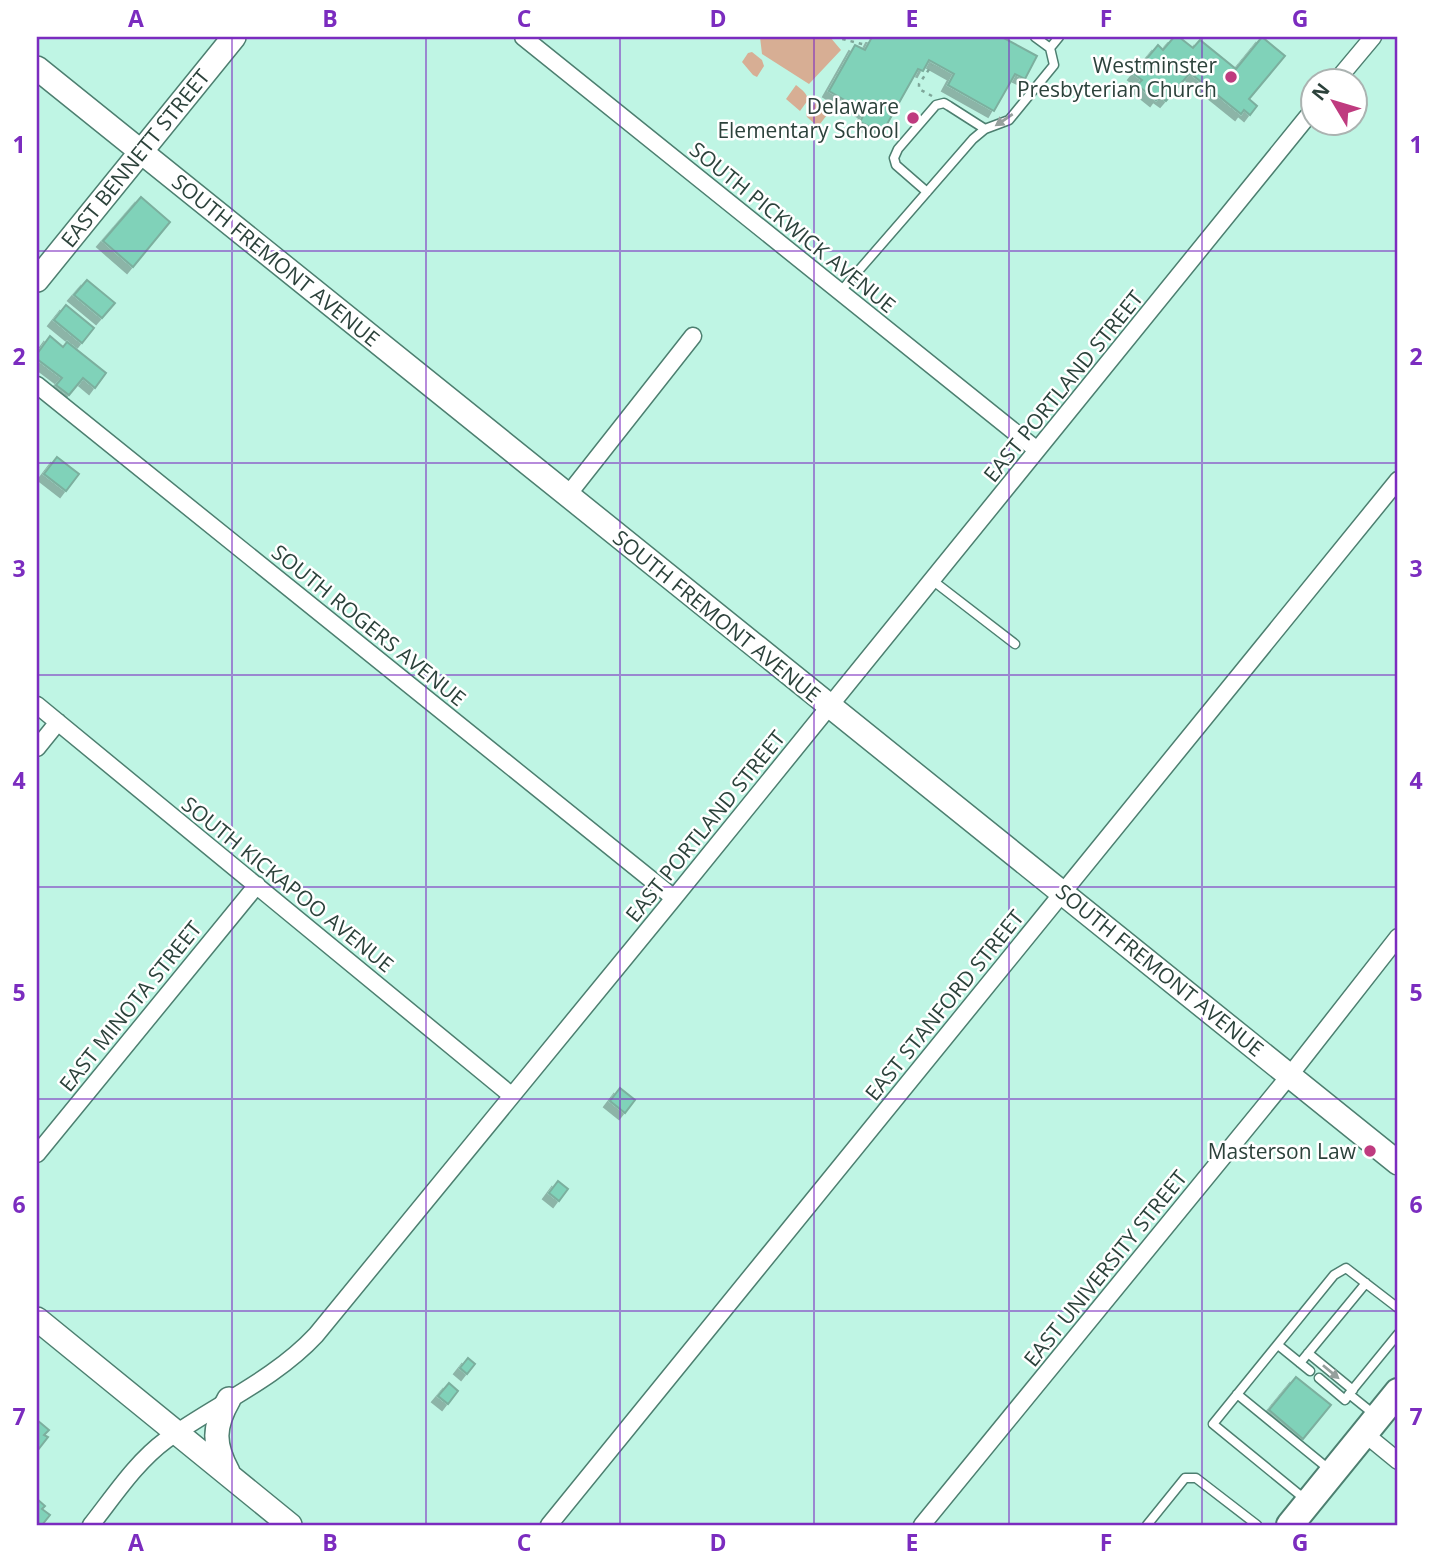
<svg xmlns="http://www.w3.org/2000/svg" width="1435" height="1562" viewBox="0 0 1435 1562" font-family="'Open Sans',sans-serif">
<defs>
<filter id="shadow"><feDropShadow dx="-6" dy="6" stdDeviation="0" flood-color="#0004"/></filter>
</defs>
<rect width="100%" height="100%" fill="#bff5e4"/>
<path fill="#d7ae94" d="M760,37H830L841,50L809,84L762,54Z
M752,52L762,60L764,66L757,77L753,75L742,62L748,53Z
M796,85C802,90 807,93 808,100L800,111L786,99Z
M818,100L830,107V111L820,124L816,125L807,117L806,114Z"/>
<path fill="#80d2b9" stroke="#7baf9e" stroke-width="2" filter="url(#shadow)" d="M872,37H1002L1037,56L1025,79L1015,74L994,111L948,85L954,74L929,60L923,71L918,69L882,133L860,122L865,112L829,91L855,45L865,50Z
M1174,37H1179L1193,48L1200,40L1236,69L1262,37L1285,56L1249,99L1257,106L1250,115L1244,110L1241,114L1190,73L1166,101L1159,96L1156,100L1137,85L1142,80L1134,74L1158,45L1163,50Z
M141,197L170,222L133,267L103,241Z
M87,280L115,303L102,318L74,295Z
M66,305L94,328L82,343L54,320Z
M50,336L63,347L67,342L106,373L95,388L83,378L69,395L56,385L62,378L37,359V354Z
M57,457L79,474L66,491L44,474Z
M620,1088L635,1100L625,1113L610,1101Z
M558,1181L568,1189L559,1201L549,1193Z
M468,1358L475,1364L467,1374L460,1368Z
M1296,1377L1331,1405L1303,1439L1269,1410Z
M449,1383L458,1391L448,1404L438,1396Z
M37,1420L49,1430L44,1435L48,1437L37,1451Z
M37,1499L45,1506L42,1509L50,1515L42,1525H37Z"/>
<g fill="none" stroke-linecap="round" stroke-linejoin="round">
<defs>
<path id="lane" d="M1050,48L1059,37
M927,192L896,165L894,158L898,149L936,105L944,103L949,106L985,129
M840,292L973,139L985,129L1009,120L1054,65L1050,48L1035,37
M932,580L1015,644
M1278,1345L1310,1371
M1308,1353L1353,1390
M1300,1363L1366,1283
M1319,1378L1345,1400L1349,1394L1375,1415
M1237,1394L1330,1470
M1349,1394L1398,1334
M1306,1500L1213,1424L1334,1275L1346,1268L1398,1308
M1147,1525L1185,1478H1196L1257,1525"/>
<path id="street" d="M523,37L1037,450
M1337,80L1373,37
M37,385L674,898
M567,496L693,336
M37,705L511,1095
M37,748L58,722
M37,1154L257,885
M1365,1434L1398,1461
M91,1525C114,1496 136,1462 166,1440C216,1404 274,1380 316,1335L674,898L1312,111
M549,1525L1398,480
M922,1525L1290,1075L1398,937"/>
<path id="secondary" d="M37,68L1398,1163
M37,280L234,37
M37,1319L290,1525
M228,1472C213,1444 213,1427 229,1399"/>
<path id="primary" d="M1290,1525L1398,1392"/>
</defs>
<use href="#lane" stroke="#4d7f70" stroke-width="11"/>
<use href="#street" stroke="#4d7f70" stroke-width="19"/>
<use href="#secondary" stroke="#4d7f70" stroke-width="26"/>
<use href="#primary" stroke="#4d7f70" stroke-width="30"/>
<path stroke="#7ea699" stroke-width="2.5" stroke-dasharray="3.5 5" stroke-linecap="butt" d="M834,37L866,45
M932,96L919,89V84L932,65"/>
<use href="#lane" stroke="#fff" stroke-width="8"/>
<use href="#street" stroke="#fff" stroke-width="16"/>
<use href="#secondary" stroke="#fff" stroke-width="23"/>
<use href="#primary" stroke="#fff" stroke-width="26"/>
</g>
<defs><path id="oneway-solid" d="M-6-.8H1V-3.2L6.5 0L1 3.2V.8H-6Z" transform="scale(1.75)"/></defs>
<g fill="#96a09d">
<use href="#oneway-solid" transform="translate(1004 120) rotate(146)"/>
<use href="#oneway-solid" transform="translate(1331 1372) rotate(40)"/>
</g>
<path fill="none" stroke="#7b2cbf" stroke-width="2" stroke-opacity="0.55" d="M232,37V1525M426,37V1525M620,37V1525M814,37V1525M1009,37V1525M1202,37V1525M37,251H1398M37,463H1398M37,675H1398M37,887H1398M37,1099H1398M37,1311H1398"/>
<g fill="#bf3b7f" stroke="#fff" stroke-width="2.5">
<circle cx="1231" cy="77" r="7"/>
<circle cx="913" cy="118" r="7"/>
<circle cx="1370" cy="1151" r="7"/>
</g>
<g text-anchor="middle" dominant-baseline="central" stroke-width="5" stroke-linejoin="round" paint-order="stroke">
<g font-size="21" fill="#2c423b" stroke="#fff" text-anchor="end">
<text x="1217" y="65">Westminster<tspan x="1217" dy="24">Presbyterian Church</tspan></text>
<text x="899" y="106">Delaware<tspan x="899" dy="24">Elementary School</tspan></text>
<text x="1356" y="1151">Masterson Law</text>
</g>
<g font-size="21" fill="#2c423b" stroke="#fff">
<text transform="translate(135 158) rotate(-51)">EAST BENNETT STREET</text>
<text transform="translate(793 227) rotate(39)">SOUTH PICKWICK AVENUE</text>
<text transform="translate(276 260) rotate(39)">SOUTH FREMONT AVENUE</text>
<text transform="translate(1063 386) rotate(-51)">EAST PORTLAND STREET</text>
<text transform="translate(717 616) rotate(39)">SOUTH FREMONT AVENUE</text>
<text transform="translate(369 625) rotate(39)">SOUTH ROGERS AVENUE</text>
<text transform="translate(705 826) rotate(-51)">EAST PORTLAND STREET</text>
<text transform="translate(288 884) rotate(39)">SOUTH KICKAPOO AVENUE</text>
<text transform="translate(1160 970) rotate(39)">SOUTH FREMONT AVENUE</text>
<text transform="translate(944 1005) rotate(-51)">EAST STANFORD STREET</text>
<text transform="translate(130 1006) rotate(-51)">EAST MINOTA STREET</text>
<text transform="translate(1105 1268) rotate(-51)">EAST UNIVERSITY STREET</text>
</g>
</g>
<rect width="1435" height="1562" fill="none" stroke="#ffffff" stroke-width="77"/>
<g transform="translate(1334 102) rotate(308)"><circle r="33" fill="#ffffff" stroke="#abb3b1" stroke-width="2"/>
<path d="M0-5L12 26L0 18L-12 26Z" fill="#bf3b7f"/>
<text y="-10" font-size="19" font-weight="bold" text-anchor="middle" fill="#2c423b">N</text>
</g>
<rect x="38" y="38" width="1358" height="1486" fill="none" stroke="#7b2cbf" stroke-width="2.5"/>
<g font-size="23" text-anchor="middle" font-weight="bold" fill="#7b2cbf">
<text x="136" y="27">A</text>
<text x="330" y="27">B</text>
<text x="524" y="27">C</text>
<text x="718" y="27">D</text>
<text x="912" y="27">E</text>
<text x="1106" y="27">F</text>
<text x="1300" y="27">G</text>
<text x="19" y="153">1</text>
<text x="1416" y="153">1</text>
<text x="19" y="365">2</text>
<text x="1416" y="365">2</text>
<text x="19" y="577">3</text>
<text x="1416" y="577">3</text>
<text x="19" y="789">4</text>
<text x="1416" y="789">4</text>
<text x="19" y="1001">5</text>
<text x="1416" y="1001">5</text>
<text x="19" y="1213">6</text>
<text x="1416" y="1213">6</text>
<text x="19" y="1425">7</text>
<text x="1416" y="1425">7</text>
<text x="136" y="1551">A</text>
<text x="330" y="1551">B</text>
<text x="524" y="1551">C</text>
<text x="718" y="1551">D</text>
<text x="912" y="1551">E</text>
<text x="1106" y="1551">F</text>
<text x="1300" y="1551">G</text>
</g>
</svg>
